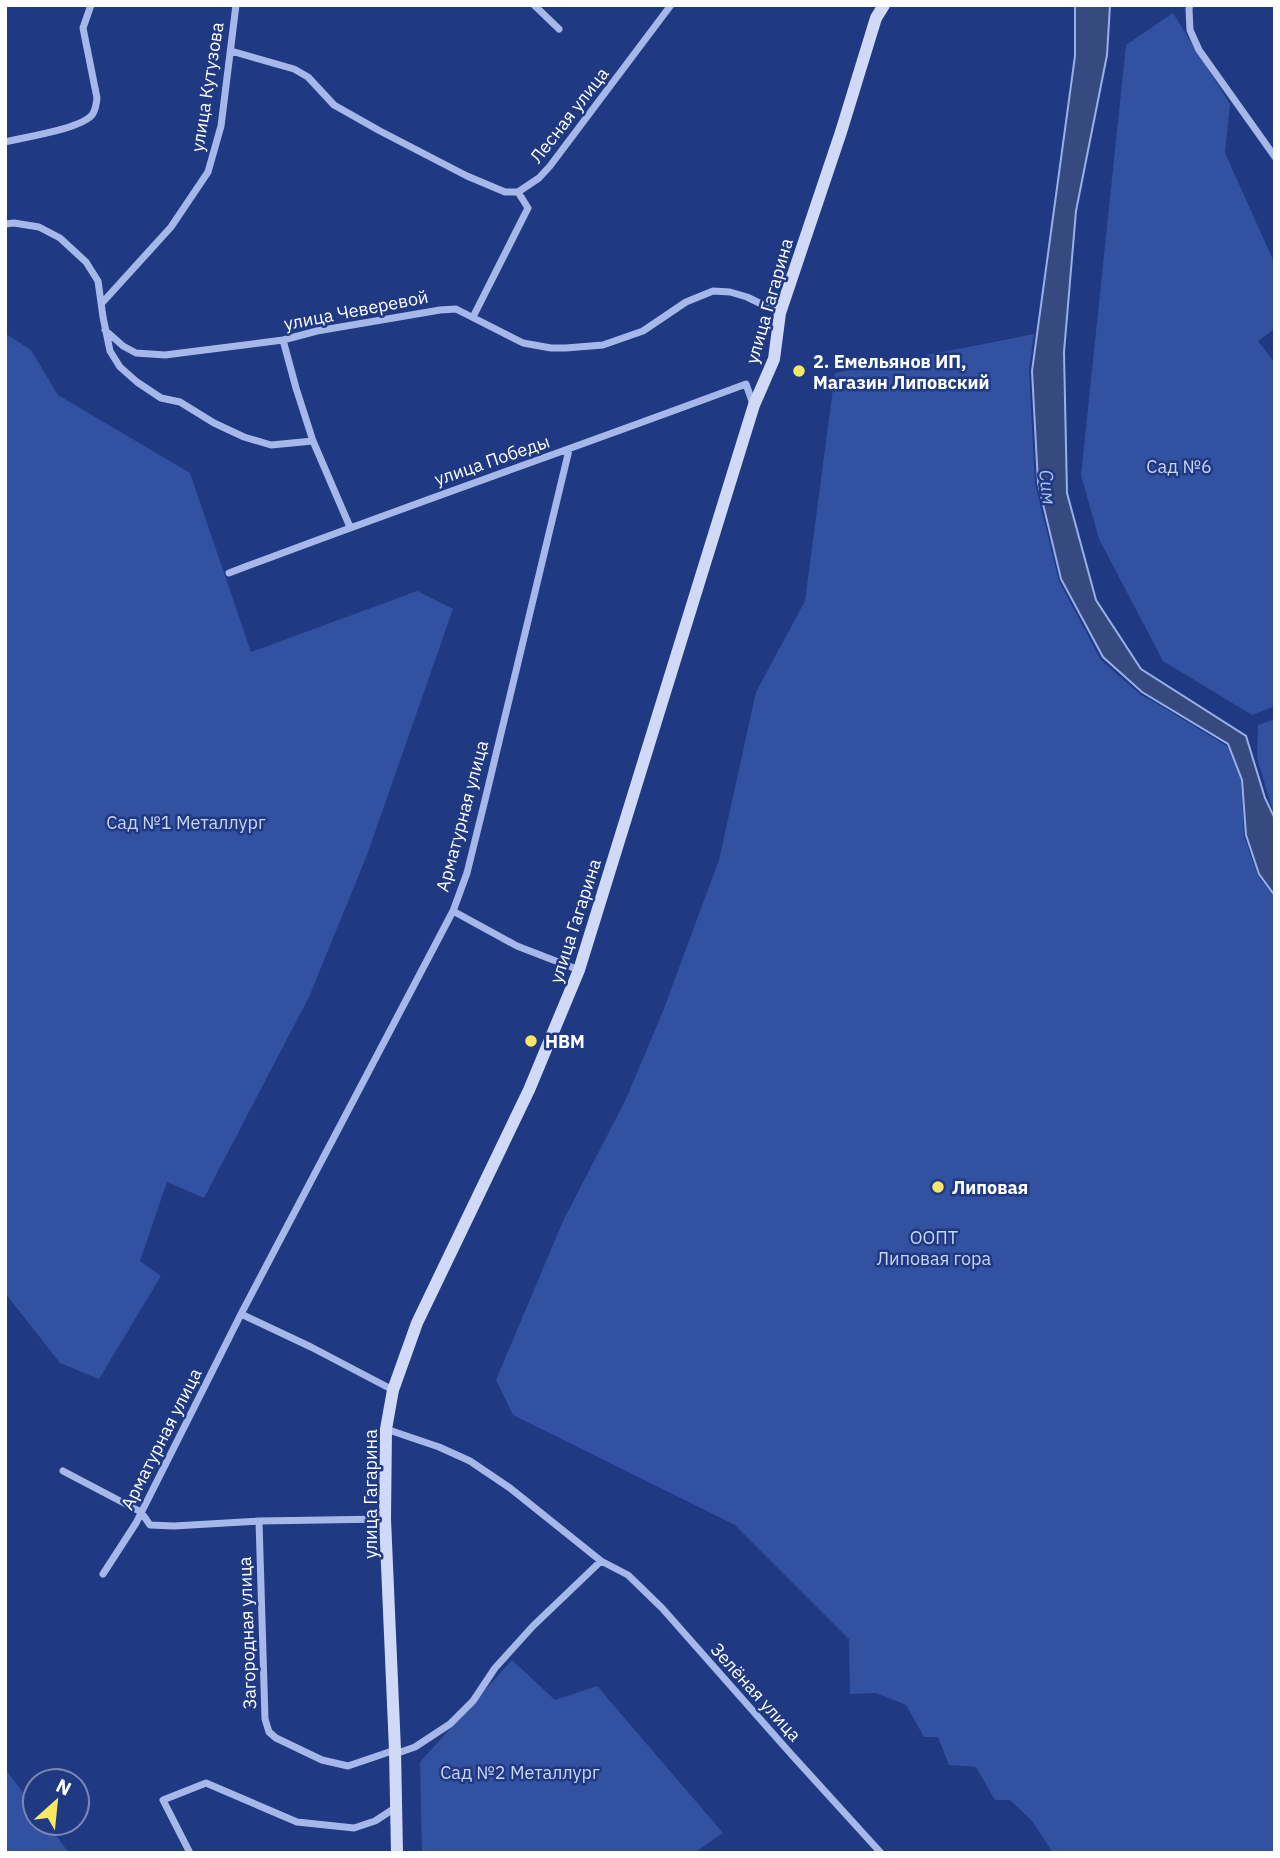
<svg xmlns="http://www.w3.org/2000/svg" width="1280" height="1858" viewBox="0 0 1280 1858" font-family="'IBM Plex Sans',sans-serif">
<rect width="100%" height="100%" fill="#1f3982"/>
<path fill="#3251a0" d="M1173,13L1230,104L1225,153L1275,264V329L1258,341L1275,363V706L1252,715L1163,661L1099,539L1081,475L1126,45Z
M5,333L31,350L58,395L190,473L251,652L417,591L453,609L367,855L309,997L204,1198L167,1182L140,1261L161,1276L99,1379L60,1363L5,1293Z
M1034,334L1029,370L1035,483L1059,581L1101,660L1141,695L1156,703L1227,746L1241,780L1244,836L1258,876L1275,898V1853H1053L1032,1821L1010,1800H995L976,1767L949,1765L938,1737H924L906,1705L876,1693L850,1694L849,1639L735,1525L513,1415L496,1380L563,1221L626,1099L663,1011L719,860L756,692L805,601L835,373Z
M1275,719V818L1257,758L1258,725Z
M512,1660L555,1700L597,1686L723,1833L694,1853H422L420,1762Z
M5,1769L35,1808V1823H47L69,1853H5Z"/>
<path fill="#374a80" stroke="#98b0ea" stroke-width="2" d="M1075,5H1110L1107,55L1076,211L1064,352L1067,493L1096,600L1141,669L1246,736L1265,798L1275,819V896L1259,874L1246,835L1242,780L1228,744L1142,692L1103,657L1061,579L1038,483L1032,371L1075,56Z"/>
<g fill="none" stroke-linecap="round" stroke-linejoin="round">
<path stroke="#a5b8e9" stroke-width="7" d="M534,5L559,29
M1190,5L1189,9L1190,30L1199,50L1275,157
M231,51L294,69L308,77L334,105L380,131L467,176L505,192H518
M5,142C25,137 80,129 92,115C96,110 96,104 97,98L83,28L91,5
M5,224L14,223L39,227L60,238L86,262L98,281L103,317L110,351L120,367L137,382L161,398L180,402L214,423L244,437L271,445L313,441
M102,303L171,227L208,172L221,126L236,5
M473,317L528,208L518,192L539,178L550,166L671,5
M105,330L123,346L136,353L165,355L283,340L317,331L440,310L456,309L523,343L551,348H566L603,345L643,331L686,302L713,291L730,292L747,297L780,313
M283,340L296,388L313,441L350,527
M229,573C401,508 574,448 746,384L753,404
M453,911L517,946L579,970
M241,1314L311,1347L393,1390
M386,1429L439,1447L470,1461L510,1488L601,1561L628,1575L662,1608L791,1754L881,1853
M63,1471L141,1512L150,1525L174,1526L259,1521L385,1519
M259,1521L265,1719L269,1732L276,1738L322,1760L348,1766L395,1750
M103,1574L136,1523L241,1314L453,911L467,873L485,800L569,450
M395,1754L415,1747L450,1724L473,1701L495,1668L533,1626L601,1561
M190,1853L163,1800L206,1783L297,1822L354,1828L375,1821L395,1808"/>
<path stroke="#d0daf7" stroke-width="12" d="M397,1853L395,1750L385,1519L386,1429L393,1390L417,1323L529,1090L579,970L754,405L774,359L780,313L841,132L876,18L884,5"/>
</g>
<g fill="#f7e765" stroke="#1f3982" stroke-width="2.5">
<circle cx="799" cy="371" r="7"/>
<circle cx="531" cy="1041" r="7"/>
<circle cx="938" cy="1187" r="7"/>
</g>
<g text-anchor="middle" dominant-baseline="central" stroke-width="5" stroke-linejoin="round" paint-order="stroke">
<g font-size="18" fill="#fff" stroke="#1f3982">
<text transform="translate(207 87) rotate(-81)">улица Кутузова</text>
<text transform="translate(569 115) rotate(-52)">Лесная улица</text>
<text transform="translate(769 301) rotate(-74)">улица Гагарина</text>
<text transform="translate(356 310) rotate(-11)">улица Чеверевой</text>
<text transform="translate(492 460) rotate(-19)">улица Победы</text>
<text transform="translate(462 816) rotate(-75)">Арматурная улица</text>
<text transform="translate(575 921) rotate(-72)">улица Гагарина</text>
<text transform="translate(161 1439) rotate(-63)">Арматурная улица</text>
<text transform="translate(370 1494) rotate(-90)">улица Гагарина</text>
<text transform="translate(247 1633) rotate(-92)">Загородная улица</text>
<text transform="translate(756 1692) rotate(48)">Зелёная улица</text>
</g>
<g font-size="18" font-weight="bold" fill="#fff" stroke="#1f3982" text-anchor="start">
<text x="813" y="361">2. Емельянов ИП,<tspan x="813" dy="21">Магазин Липовский</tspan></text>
<text x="545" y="1041">НВМ</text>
<text x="952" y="1187">Липовая</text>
</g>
<g font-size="18" fill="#c9d6f7" stroke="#1f3982">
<text x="1179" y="466">Сад №6</text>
<text x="186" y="822">Сад №1 Металлург</text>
<text x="934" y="1237">ООПТ<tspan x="934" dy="21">Липовая гора</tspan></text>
<text x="520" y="1772">Сад №2 Металлург</text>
</g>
<g font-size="19" font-style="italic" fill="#b0c2f0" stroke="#1f3982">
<text transform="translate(1048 487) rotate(83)">Сим</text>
</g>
</g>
<rect width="1280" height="1858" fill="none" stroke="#ffffff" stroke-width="14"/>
<g transform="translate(56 1802) rotate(27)"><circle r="33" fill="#1f3982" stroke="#7988b4" stroke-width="2"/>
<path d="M0-5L12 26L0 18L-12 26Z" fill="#f7e765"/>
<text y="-10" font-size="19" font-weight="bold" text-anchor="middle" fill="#ffffff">N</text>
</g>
</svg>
